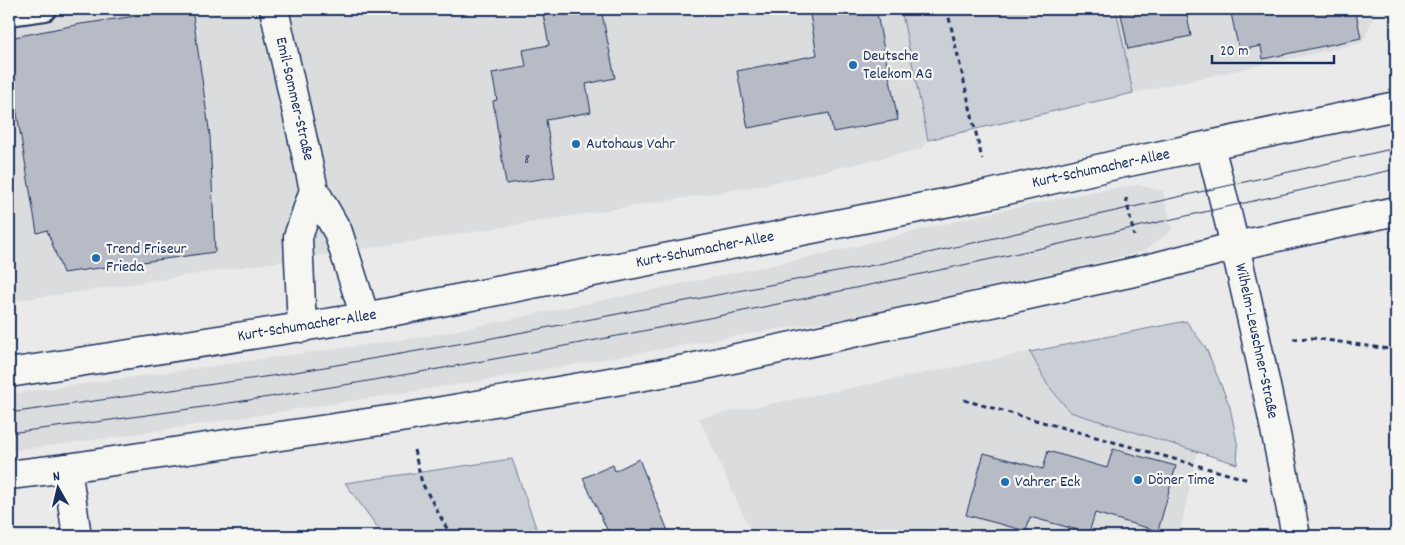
<svg xmlns="http://www.w3.org/2000/svg" width="1405" height="545" viewBox="0 0 1405 545" font-family="Dekko,sans-serif">
<rect width="100%" height="100%" fill="#e9eae9"/>
<filter id="ink" filterUnits="userSpaceOnUse"><feTurbulence type="fractalNoise" baseFrequency=".02" numOctaves="2"/><feDisplacementMap in="SourceGraphic" scale="10" xChannelSelector="R" yChannelSelector="G"/><feConvolveMatrix kernelMatrix="1 2 1 2 8 2 1 2 1" color-interpolation-filters="sRGB"/></filter>
<g filter="url(#ink)">
<path fill="#dadcde" d="M9,9H901L928,140L921,149L764,185L440,237L78,292L9,301Z
M1116,9H1376L1375,14L1362,43L1133,93Z
M1137,185L1163,191L1172,230L1144,251L1074,268L856,316L730,337L479,381L116,437L9,451V394L430,336L821,255L972,217L1090,192Z
M1030,352L1047,384L1070,412L1197,452L1179,536H753L699,418Z"/>
<path fill="#caced5" stroke="#727e9a" d="M901,9H1116L1133,93L928,140Z
M1186,321L1206,348L1230,407L1238,447L1237,464L1070,412L1047,384L1030,352Z
M512,459L539,536H384L345,483Z"/>
<path fill="#b6bbc6" stroke="#1b2f5e" d="M183,9H192L210,136L215,252L63,273L47,230L37,233L9,66V38L81,24Z
M542,9H601L615,78L586,84L591,112L546,120L555,177L506,184L493,101L497,100L492,73L526,67L523,50L549,45Z
M809,9H876L898,120L833,132L829,113L748,128L737,71L817,55Z
M1120,9H1186L1191,36L1128,49Z
M1230,9H1355L1361,38L1263,59L1261,46L1239,50Z
M1113,449L1176,466L1158,531L1095,513L1089,533L1030,517L1026,531L966,515L984,453L1043,469L1048,451L1107,468Z
M639,459L670,536H610L583,478L613,465L615,471Z"/>
<g fill="none" stroke-linecap="round" stroke-linejoin="round">
<defs>
<path id="service" d="M9,14L45,9"/>
<path id="minor" d="M274,9L314,190L338,232L365,317
M1210,146C1244,275 1271,405 1296,536
M302,328L298,237L314,190
M67,468L77,536"/>
<path id="tertiary" d="M9,373L365,317L990,194L1119,164L1396,106
M9,475L67,468L407,417L691,368L1143,270L1236,246L1396,211"/>
</defs>
<use href="#service" stroke="#1b2f5e" stroke-width="26"/>
<use href="#minor" stroke="#1b2f5e" stroke-width="31"/>
<use href="#tertiary" stroke="#1b2f5e" stroke-width="31"/>
<path stroke="#1b2f5e" stroke-width="3" stroke-dasharray="5 4" stroke-linecap="butt" d="M947,9L982,159
M1126,198L1134,236
M1293,339L1312,338L1396,350
M964,400L1249,480
M414,450L422,483L451,536"/>
<use href="#service" stroke="#f6f6f2" stroke-width="22"/>
<use href="#minor" stroke="#f6f6f2" stroke-width="28"/>
<use href="#tertiary" stroke="#f6f6f2" stroke-width="28"/>
<path stroke="#1b2f5e" stroke-width="1" d="M9,413L278,375L487,339L879,264L1396,148
M9,433C477,377 937,272 1396,169"/>
</g>
</g>
<g fill="#1f6fb2" stroke="#f6f6f2" stroke-width="2">
<circle cx="853" cy="65" r="5"/>
<circle cx="576" cy="144" r="5"/>
<circle cx="96" cy="258" r="5"/>
<circle cx="1138" cy="480" r="5"/>
<circle cx="1005" cy="482" r="5"/>
</g>
<g text-anchor="middle" dominant-baseline="central" stroke-width="4.5" stroke-linejoin="round" paint-order="stroke">
<g font-size="14" fill="#425278">
<text x="527" y="160">8</text>
</g>
<g font-size="16" fill="#1b2f5e" stroke="#f6f6f2" text-anchor="start">
<text x="863" y="56">Deutsche<tspan x="863" dy="18">Telekom AG</tspan></text>
<text x="586" y="144">Autohaus Vahr</text>
<text x="106" y="249">Trend Friseur<tspan x="106" dy="18">Frieda</tspan></text>
<text x="1148" y="480">Döner Time</text>
<text x="1015" y="482">Vahrer Eck</text>
</g>
<g font-size="16" fill="#1b2f5e" stroke="#f6f6f2">
<text transform="translate(294 99) rotate(77)">Emil-Sommer-Straße</text>
<text transform="translate(1101 169) rotate(-12)">Kurt-Schumacher-Allee</text>
<text transform="translate(705 250) rotate(-11)">Kurt-Schumacher-Allee</text>
<text transform="translate(307 326) rotate(-9)">Kurt-Schumacher-Allee</text>
<text transform="translate(1256 341) rotate(78)">Wilhelm-Leuschner-Straße</text>
</g>
</g>
<rect width="1405" height="545" fill="none" stroke="#f6f6f2" stroke-width="30"/>
<rect x="15" y="15" width="1375" height="515" fill="none" stroke="#1b2f5e" stroke-width="2" filter="url(#ink)"/>
<g transform="translate(58 488) rotate(352)" stroke="#f6f6f2" stroke-width="4" paint-order="stroke">
<path d="M0-4L9 19L0 12L-9 19Z" fill="#1b2f5e"/>
<text y="-8" font-size="14" font-weight="bold" text-anchor="middle" fill="#1b2f5e">N</text>
</g>
<path d="M1212 55v8h122v-8" fill="none" stroke="#1b2f5e" stroke-width="2.5"/>
<text x="1220" y="55" font-size="15" fill="#1b2f5e" stroke="#f6f6f2" stroke-width="4" paint-order="stroke">20 m</text>
</svg>
